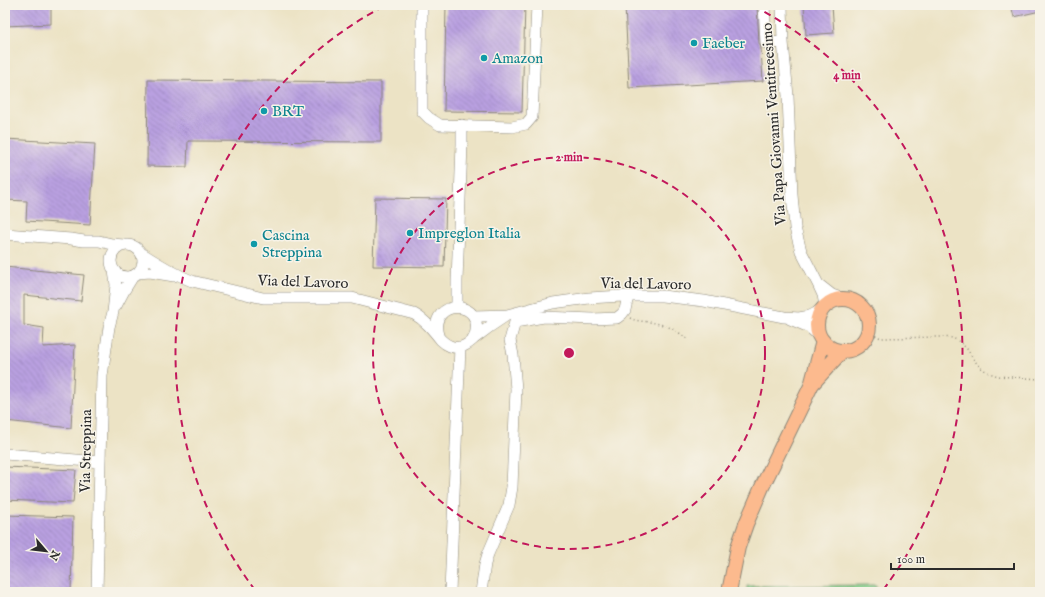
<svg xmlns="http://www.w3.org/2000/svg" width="1045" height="597" viewBox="0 0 1045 597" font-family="'IM FELL English',serif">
<defs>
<pattern id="building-back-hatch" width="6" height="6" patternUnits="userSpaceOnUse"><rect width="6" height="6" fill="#b9a0e1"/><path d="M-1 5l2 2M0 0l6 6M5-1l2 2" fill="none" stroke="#9783b7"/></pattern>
</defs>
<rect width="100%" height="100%" fill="#f7f3e8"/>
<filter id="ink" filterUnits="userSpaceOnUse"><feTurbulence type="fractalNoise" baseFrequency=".025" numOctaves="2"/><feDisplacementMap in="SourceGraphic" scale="8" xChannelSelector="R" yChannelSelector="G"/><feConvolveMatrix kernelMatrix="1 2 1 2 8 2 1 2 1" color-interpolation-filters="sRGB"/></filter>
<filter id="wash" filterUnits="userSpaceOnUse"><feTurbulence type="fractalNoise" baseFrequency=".012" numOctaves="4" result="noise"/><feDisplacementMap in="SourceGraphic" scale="16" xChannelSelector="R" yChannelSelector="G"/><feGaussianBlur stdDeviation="0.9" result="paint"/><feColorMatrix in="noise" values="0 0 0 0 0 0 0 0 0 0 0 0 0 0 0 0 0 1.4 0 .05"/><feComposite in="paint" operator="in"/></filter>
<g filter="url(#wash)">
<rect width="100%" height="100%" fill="#ece3c5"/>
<path fill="#86cf8b" stroke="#587d5b" d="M876,585V592H747V586Z"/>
<g id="blocks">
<path fill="url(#building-back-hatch)" d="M5,5H51V24L5,26Z
M446,5H525L522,112L444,111Z
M625,5H757L759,43L761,48L763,81L629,88Z
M804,5H832L834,33L806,35Z
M1011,5H1040V11L1014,17Z
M148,80L381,82V142L188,141L187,167L147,166Z
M5,139L95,144L90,225L26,221L27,201L5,200Z
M375,198L446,199L444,267L373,266Z
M5,267L84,275L81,301L24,295V325L44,328L43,347L75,345L71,428L5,421Z
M5,467L76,470L73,503L5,500Z
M5,515L73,517L71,592H5Z"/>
</g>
</g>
<g filter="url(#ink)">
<use href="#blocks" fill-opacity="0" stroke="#8c8778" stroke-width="1"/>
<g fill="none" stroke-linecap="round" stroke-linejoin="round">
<defs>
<path id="minor" d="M422,5V111L429,118L440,125L512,127L526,124L532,117L537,5
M764,5L766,43L783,42
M782,5L783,42L788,96L792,195L795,228L801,251L818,284
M5,234L71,239L84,241H99L112,244L124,245
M111 261a16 16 0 1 1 32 0a16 16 0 1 1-32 0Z
M141,253C157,263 174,274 192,281L263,298H352L414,314C425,320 433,330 441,340C446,345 454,349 461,347C468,345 471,341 476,337C486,329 496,322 507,315
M138,273L150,272L174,276
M116,306L125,289L133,276
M825,306L823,295L818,284L832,295L844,299
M457,307V281L462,144V125
M474,316L507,315L553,303L589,298L622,296H662L704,301L784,317L799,318L810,316L816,313L823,308
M790,319L809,327L819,336
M438,335C427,298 489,298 474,338
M5,454L100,462
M97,592L102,376L109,327L113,312L116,285L114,271
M450,592L460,347
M481,592L485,564L488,554L509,505L512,487L516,389L513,355L510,340L515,322L544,317L593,319L617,318L622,314L625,310L628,296"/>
<path id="major" d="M817 325a26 26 0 1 1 52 0a26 26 0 1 1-52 0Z
M812,384L842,351
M729,592L738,547L746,524L762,487L811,386L823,341"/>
</defs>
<use href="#minor" stroke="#8c8778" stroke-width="12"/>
<use href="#major" stroke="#8c8778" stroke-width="16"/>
<path stroke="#8c8778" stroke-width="1.5" stroke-dasharray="1 3" stroke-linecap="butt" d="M630,318C637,322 647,321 655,323C667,325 678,331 687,339
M868,332L881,338L942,337L953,338L960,342L967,349L974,360L981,368L989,373L998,376L1040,379"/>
<use href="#minor" stroke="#fff" stroke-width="11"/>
<use href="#major" stroke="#fcba8e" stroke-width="14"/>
</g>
</g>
<g fill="none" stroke="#c2185b" stroke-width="2" stroke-dasharray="7 5">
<circle cx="569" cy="353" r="196"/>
<path d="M255 590A393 393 0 0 1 384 6M754 6A393 393 0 0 1 883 590"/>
</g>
<g fill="#0f9aa8" stroke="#f7f3e8" stroke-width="1.5">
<circle cx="694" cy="43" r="4"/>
<circle cx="484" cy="58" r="4"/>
<circle cx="264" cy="111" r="4"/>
<circle cx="410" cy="233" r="4"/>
<circle cx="254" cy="244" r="4"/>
</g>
<g text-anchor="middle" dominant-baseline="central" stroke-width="3" stroke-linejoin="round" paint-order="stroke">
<g font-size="15" fill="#0d838f" stroke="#f7f3e8" text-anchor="start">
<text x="702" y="43">Faeber</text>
<text x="492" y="58">Amazon</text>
<text x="272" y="111">BRT</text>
<text x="418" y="233">Impreglon Italia</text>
<text x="262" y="235">Cascina<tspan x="262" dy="17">Streppina</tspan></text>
</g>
<g font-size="15" fill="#2b2b2b" stroke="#f7f3e8">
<text transform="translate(774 124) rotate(-94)">Via Papa Giovanni Ventitreesimo</text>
<text transform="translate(303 282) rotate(2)">Via del Lavoro</text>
<text transform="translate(646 284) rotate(1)">Via del Lavoro</text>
<text transform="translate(86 451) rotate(-89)">Via Streppina</text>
</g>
</g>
<circle cx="569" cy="353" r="6" fill="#c2185b" stroke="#f7f3e8" stroke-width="2"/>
<g font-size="12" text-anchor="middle" font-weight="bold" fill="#c2185b" stroke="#f7f3e8" stroke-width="3" stroke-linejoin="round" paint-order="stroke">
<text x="847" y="79">4 min</text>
<text x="569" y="161">2 min</text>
</g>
<rect width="1045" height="597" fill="none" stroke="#f7f3e8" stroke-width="20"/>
<g transform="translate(46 551) rotate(118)" stroke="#f7f3e8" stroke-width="3" paint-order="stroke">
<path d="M0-3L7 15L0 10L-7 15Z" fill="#2b2b2b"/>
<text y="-6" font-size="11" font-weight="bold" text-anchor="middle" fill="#2b2b2b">N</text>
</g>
<path d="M891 563v6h123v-6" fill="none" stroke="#2b2b2b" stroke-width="2"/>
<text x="897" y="563" font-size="12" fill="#2b2b2b" stroke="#f7f3e8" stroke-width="3" paint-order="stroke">100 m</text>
</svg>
